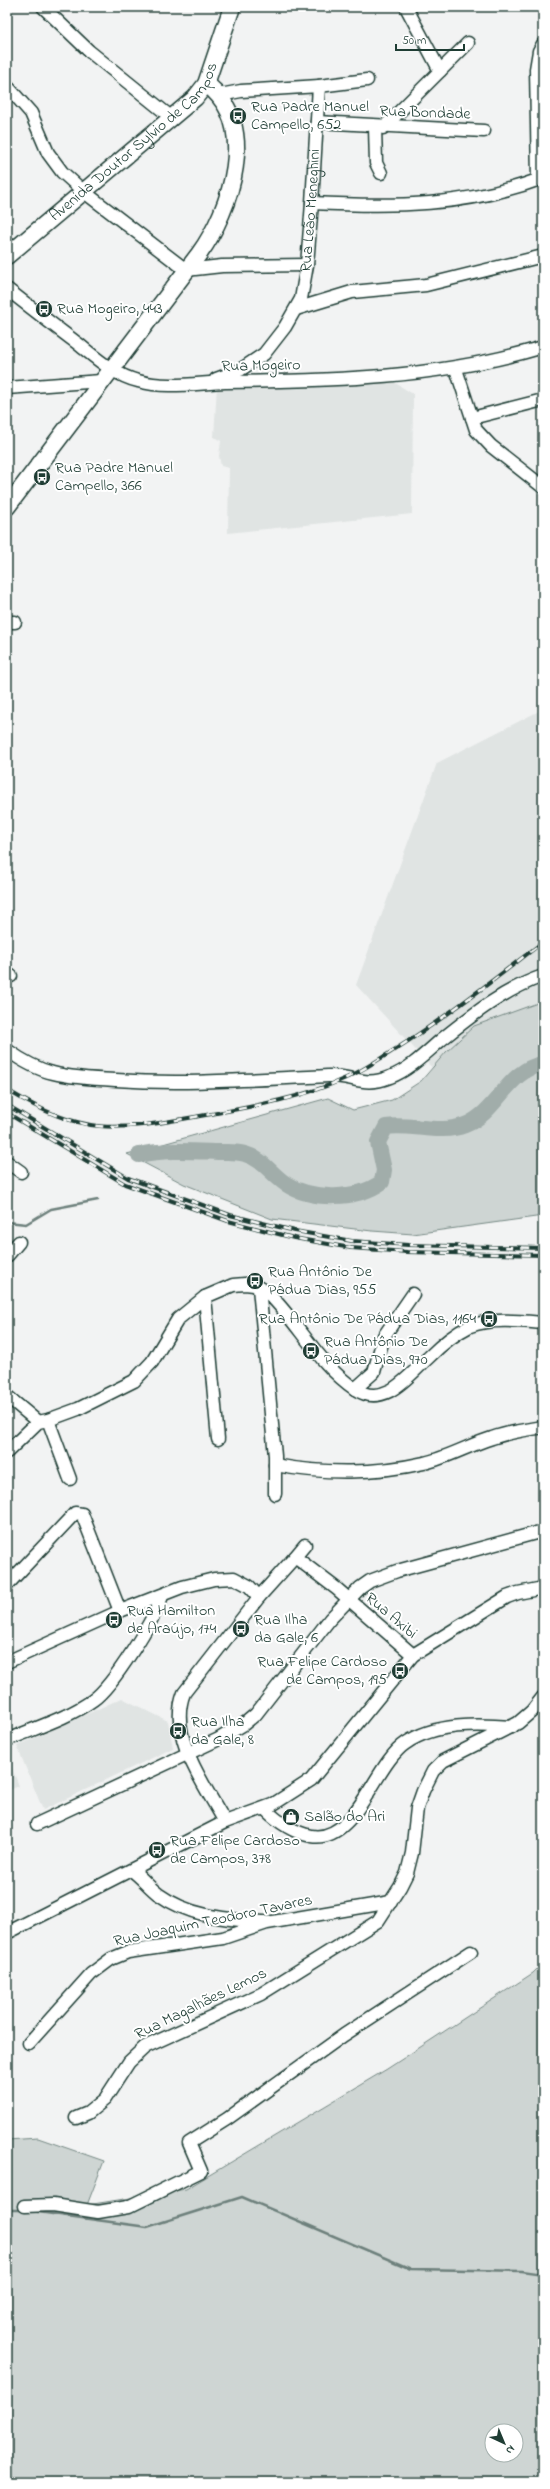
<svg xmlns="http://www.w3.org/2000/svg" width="550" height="2489" viewBox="0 0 550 2489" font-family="'Indie Flower',sans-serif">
<rect width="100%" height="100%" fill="#f2f3f3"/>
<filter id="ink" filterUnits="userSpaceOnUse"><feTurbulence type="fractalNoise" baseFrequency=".025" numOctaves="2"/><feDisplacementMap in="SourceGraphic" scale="8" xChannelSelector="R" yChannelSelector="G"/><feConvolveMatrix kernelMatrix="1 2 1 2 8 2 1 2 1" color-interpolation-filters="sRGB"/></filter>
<g filter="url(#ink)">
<path fill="#e0e4e3" d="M392,381L413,394L412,514L228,533L229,468L221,466L219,456L221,441L214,437L217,385Z
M543,709V1031L457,1095L356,985L437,763Z
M122,1698L168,1721L173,1748L43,1810L17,1746Z
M7,1755L19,1786L7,1791Z"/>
<path fill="#ced5d3" stroke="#768984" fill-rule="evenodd" d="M543,1001V1216L413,1234L372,1231L272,1219L184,1184L127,1154L328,1098L353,1110L392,1100L421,1081L446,1052L474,1026Z
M543,1963V2482H7V2140L38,2138L104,2161L87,2205L186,2189L387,2069L533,1973ZM492,2431H516V2455H492Z"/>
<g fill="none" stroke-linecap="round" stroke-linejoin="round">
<path stroke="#6d807b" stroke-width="2.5" d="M7,1222L26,1224L51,1209L98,1200
M7,2210H22
M31,2211L147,2227L242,2197L411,2269L522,2271L543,2274"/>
<path stroke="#a1adaa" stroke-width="16" d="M139,1155C165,1149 191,1151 218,1152C227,1152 237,1151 245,1154C263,1159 271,1174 286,1184C312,1201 357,1200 382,1182L384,1170L378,1142L386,1127C412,1123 440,1135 465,1125C498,1112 507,1070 543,1064"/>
<defs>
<g id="minor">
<path d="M43,7L89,51L172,118"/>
<path d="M406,7L440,71"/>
<path d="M7,86L31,113L48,153L62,172L83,191L186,270L222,266L307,265"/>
<path d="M319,86L367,80"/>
<path d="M317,122L484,131"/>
<path d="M375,127L376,163L381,173"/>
<path d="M383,128L468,43"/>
<path d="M538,179L536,69L539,51L543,44"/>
<path d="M312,203C394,207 466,207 543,178"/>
<path d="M7,289C30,307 53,325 77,343C96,358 114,375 138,381C166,389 197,383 225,382C332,381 440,378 543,347"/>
<path d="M296,309L352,292L426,285L543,256"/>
<path d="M456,369L476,430L491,446L543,487"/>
<path id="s1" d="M216,379L240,370L264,354L285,327L301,299L307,265L312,203L319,86L241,91L220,95"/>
<path d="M7,388L101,381"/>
<path d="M472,418L543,400"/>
<path d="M7,622H15"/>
<path d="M7,977L11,976"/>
<path d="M7,1050C21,1060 36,1069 53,1073C73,1078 95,1079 116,1080C187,1085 257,1079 328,1076C353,1075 363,1088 390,1077C409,1070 426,1053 441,1040C472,1015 505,989 543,976"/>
<path d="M7,1162L21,1172"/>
<path d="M7,1256L19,1242"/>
<path d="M259,1288L275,1456V1494"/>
<path d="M205,1297L218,1439"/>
<path d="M355,1389L374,1372L384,1336L413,1294"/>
<path d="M7,1396L38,1422"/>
<path d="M48,1420L70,1479"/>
<path d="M7,1452L38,1422L48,1420L78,1409L134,1381L152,1362L178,1319L205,1297L233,1285L245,1284L254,1285L267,1292C298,1322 319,1365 355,1389C385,1409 409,1375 429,1357C440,1346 456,1333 470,1326C492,1318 520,1321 543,1323"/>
<path d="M275,1465C323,1474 376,1474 424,1463C447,1458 469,1445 492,1438C509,1432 526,1430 543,1427"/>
<path d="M305,1545L295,1557L337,1589L413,1655"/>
<path d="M7,1585L75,1513L82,1514L120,1611"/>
<path d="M7,1662L120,1611L182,1587L214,1579L234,1578L249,1586L259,1597"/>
<path d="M7,1740C35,1728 68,1718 93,1700C113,1686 154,1620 162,1596"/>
<path d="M265,1809C278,1822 292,1832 311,1836C356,1844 374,1764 406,1743C435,1723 478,1724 512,1727"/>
<path d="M225,1822C205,1785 167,1736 184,1693L259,1597L295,1557"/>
<path d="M37,1824L219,1739L244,1724L256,1714L330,1619L360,1588L370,1581L397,1571L543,1531"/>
<path d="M133,1871C142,1878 149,1887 158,1894C190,1917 226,1919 264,1922"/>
<path d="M7,1933L225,1822L272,1805L311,1780L413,1655L507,1597L518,1593L543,1588"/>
<path d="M29,2043L91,1974L111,1959L128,1952L223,1938L267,1923L391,1902"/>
<path d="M76,2118L88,2113L105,2099L129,2062L145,2047L261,1994L378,1921L400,1887L407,1873L412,1853L417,1808L423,1791L433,1771L443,1761L518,1723L532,1711L543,1697"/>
<path d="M24,2206L53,2205L98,2212L128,2207L201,2171L189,2143L227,2119L344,2035L471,1952"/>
</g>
<g id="major">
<path id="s2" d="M7,256L195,98L206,84L232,7"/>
<path d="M7,507L199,254C231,210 260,123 206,84"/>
</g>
</defs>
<use href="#minor" stroke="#1f3d34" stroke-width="15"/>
<use href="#major" stroke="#1f3d34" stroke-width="19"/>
<use href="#minor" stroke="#fff" stroke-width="12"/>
<use href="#major" stroke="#fff" stroke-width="16"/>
<defs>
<path id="rail" d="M7,1090C85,1137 114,1131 200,1116C250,1107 300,1099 346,1078C362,1071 376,1061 391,1052C444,1019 493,980 543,942
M7,1105L128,1178L230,1215L295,1231L352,1241L408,1245L543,1248
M7,1113L125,1184L228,1221L294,1238L351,1248L407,1252L543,1255"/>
</defs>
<use href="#rail" stroke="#1f3d34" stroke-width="4"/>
<use href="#rail" stroke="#fff" stroke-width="2.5" stroke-dasharray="8" stroke-linecap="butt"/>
</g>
</g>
<defs>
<symbol id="bus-disc" viewBox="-11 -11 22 22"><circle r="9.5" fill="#1f3d34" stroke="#fff"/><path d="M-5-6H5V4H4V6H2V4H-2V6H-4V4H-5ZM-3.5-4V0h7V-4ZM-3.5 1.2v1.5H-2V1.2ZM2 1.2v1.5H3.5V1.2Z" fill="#fff"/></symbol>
<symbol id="shop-disc" viewBox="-11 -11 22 22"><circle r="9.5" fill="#1f3d34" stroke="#fff"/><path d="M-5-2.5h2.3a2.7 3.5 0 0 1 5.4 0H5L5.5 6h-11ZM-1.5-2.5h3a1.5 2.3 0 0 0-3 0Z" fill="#fff"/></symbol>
</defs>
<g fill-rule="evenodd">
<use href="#bus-disc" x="228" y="106" width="20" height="20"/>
<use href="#bus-disc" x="34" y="299" width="20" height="20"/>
<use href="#bus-disc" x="32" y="467" width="20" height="20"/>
<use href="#bus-disc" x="245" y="1271" width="20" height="20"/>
<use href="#bus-disc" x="479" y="1309" width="20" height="20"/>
<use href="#bus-disc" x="301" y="1341" width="20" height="20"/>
<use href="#bus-disc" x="104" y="1610" width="20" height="20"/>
<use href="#bus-disc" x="231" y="1619" width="20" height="20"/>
<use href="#bus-disc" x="390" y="1661" width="20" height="20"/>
<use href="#bus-disc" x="168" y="1721" width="20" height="20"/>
<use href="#shop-disc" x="281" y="1807" width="20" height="20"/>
<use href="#bus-disc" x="147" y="1840" width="20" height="20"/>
</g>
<g text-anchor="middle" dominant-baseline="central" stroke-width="4" stroke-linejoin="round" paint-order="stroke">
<g font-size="16" fill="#1f3d34" stroke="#fff" text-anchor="start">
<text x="251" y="107">Rua Padre Manuel<tspan x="251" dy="18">Campello, 652</tspan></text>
<text x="57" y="309">Rua Mogeiro, 443</text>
<text x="55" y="468">Rua Padre Manuel<tspan x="55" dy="18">Campello, 366</tspan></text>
<text x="268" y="1272">Rua Antônio De<tspan x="268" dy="18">Pádua Dias, 955</tspan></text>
<text x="476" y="1319" text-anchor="end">Rua Antônio De Pádua Dias, 1164</text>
<text x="324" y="1342">Rua Antônio De<tspan x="324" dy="18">Pádua Dias, 970</tspan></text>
<text x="127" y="1611">Rua Hamilton<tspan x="127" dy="18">de Araújo, 174</tspan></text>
<text x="254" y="1620">Rua Ilha<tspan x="254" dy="18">da Gale, 6</tspan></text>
<text x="387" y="1662" text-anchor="end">Rua Felipe Cardoso<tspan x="387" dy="18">de Campos, 195</tspan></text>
<text x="191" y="1722">Rua Ilha<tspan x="191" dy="18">da Gale, 8</tspan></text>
<text x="304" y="1817">Salão do Ari</text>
<text x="170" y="1841">Rua Felipe Cardoso<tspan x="170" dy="18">de Campos, 378</tspan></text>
</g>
<g font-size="16" fill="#1f3d34" stroke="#fff">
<text transform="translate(425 113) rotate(2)">Rua Bondade</text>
<text stroke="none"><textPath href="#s2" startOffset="172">Avenida Doutor Sylvio de Campos</textPath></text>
<text stroke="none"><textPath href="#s1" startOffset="210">Rua Leão Meneghini</textPath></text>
<text transform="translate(261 366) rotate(-1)">Rua Mogeiro</text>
<text transform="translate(391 1616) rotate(40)">Rua Axibi</text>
<text transform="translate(213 1921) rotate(-12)">Rua Joaquim Teodoro Tavares</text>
<text transform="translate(201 2004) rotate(-26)">Rua Magalhães Lemos</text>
</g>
</g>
<rect width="550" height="2489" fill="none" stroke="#fff" stroke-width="24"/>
<rect x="12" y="12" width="526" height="2465" fill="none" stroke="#1f3d34" stroke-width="1.5" filter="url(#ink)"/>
<g transform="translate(504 2443) rotate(136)"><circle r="19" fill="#ffffff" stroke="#a5b1ae"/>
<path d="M0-3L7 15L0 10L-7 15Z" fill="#1f3d34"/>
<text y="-6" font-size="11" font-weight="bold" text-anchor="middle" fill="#1f3d34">N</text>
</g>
<path d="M396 44v6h68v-6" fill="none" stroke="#1f3d34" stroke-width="2"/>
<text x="402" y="44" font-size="12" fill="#1f3d34" stroke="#ffffff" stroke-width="3" paint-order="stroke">50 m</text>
</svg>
